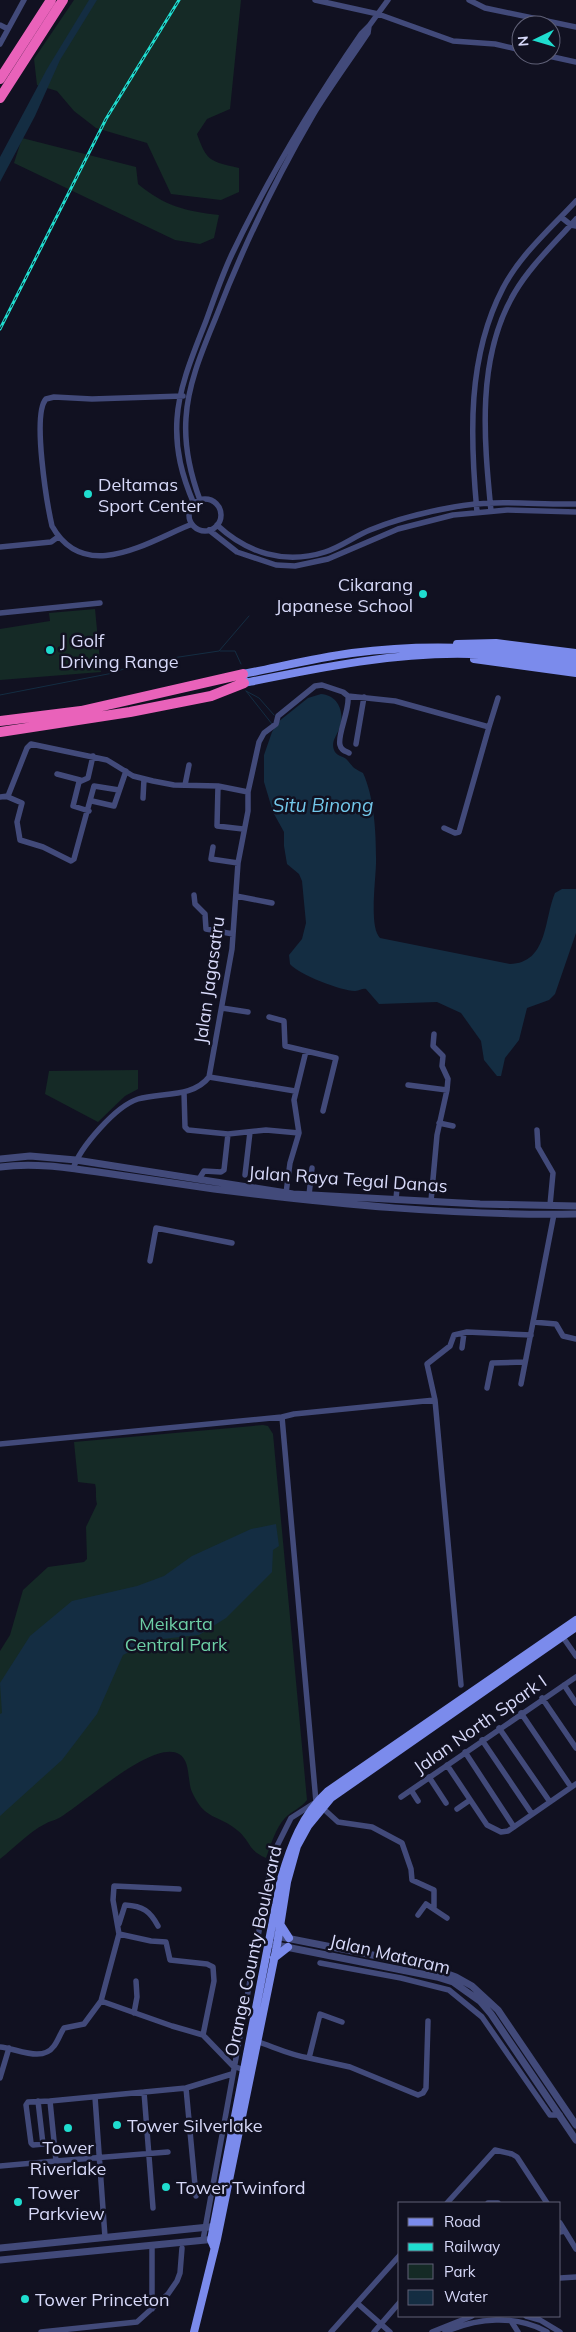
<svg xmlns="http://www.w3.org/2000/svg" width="576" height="2332" viewBox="0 0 576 2332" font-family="Mulish,sans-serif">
<rect width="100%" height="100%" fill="#111121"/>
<path fill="#152a26" d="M74,0H241L230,109L207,119L197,134C207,162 210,161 239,168V192L221,200L171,194L147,143L96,128L74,111L57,91L37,85L34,59Z
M22,138L136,167L138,184C165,206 184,211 219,215L214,238L200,244L175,240L14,163Z
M95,609L101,672L0,680V629L50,621L49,613Z
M138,1070V1089L125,1096L98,1122L45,1094L49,1071Z
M263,1425L268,1426L273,1434L307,1800C301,1808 292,1811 285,1818C275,1829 271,1845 266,1858C247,1850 251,1841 237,1830C218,1814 205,1821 192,1792C187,1781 191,1761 179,1754C153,1739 82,1805 59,1818C54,1821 49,1821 45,1824C29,1832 14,1848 0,1859V1651L10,1635L23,1590L48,1567L84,1562L87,1559L86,1527L97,1504C95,1497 97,1491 95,1484L78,1482L74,1442Z"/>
<path fill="#142d42" d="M89,0H97L60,60L35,116L0,182V157L47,69Z
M321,694C338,695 346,713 339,729C336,737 330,743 335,752C338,757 345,756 348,761C355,769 352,767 363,773C374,797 376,831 376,857C377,874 368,926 380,938L510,964C548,963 544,919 555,893L562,889H576V933L555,994L549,1000L527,1008L519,1040L505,1058L501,1076H497L484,1060L481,1041L461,1013L437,1002L379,1004L366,989C362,988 360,991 355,991C341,991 298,974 290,964L289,955L302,939L306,923L302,881L299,874L287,864L284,846V832L273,812L264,782V755L272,732L278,722L308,698Z
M276,1524L279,1546L273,1550L272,1572L226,1618L199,1635L153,1640L123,1655L97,1714L62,1760L0,1816V1714L2,1713L0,1683L30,1636L72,1601L137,1586L164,1576L192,1556L251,1529Z"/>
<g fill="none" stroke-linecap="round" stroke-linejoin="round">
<path stroke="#142d42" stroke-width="1" d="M220,651H235L241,664
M246,691L272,724
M246,691L259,698L274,715
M0,695L113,673L139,663L219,651L249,616"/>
<path stroke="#424a7a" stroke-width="5.5" d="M315,0L378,14L453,41L495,44L521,50
M469,0L485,8L576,27
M0,25L8,29
M0,44L24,0
M544,55L576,62
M561,217L571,225L576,226
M183,396L92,399L54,397L46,399C32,414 47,504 52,526C85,585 149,541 192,524
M189 515a16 16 0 1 1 32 0a16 16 0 1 1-32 0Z
M200,500C190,473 184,447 186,418C188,383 203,349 216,317C243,247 275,180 313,115C330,87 350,60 368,33L369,26
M194,504C182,476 175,450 177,419C179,386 194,352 206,321C214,299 222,275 232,254C269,176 312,105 361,34L369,26L388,0
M491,511C484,439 476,357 515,292C531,265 555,243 576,219
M477,512C470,437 467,357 503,288C520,255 551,228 576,201
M217,525C247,553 285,565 325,552C341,547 355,536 370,530C397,519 425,512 454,507C495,499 535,505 576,504
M209,530L237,552L276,565L295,566L328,559L398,529L453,515L507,510L576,512
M0,547L51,542L58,537
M0,613L100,603
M348,696C350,710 337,735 340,745C341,750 345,751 349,753
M489,727L498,698
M356,744L364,697
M57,774L80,780
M185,785L189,765
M218,786L217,826L243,829
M0,797L8,796L27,748L31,744L107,760L133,776L153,781L174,785L218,786L248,792
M8,797L22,803L17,822L20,840L43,847L71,861L74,859L94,786L119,790
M143,798L144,779
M92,801L114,806L126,771
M89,811L73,806L79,782L88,778L93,756
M213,847L211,859L238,863
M194,895L195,904L205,914L206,929L233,934
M236,896L272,903
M222,1008L248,1012
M269,1017L284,1021L285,1046L336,1058L323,1111
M209,1077L295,1091
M408,1085L447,1090
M184,1092L185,1127L188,1130L228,1134L266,1130L299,1133
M439,1123L453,1126
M537,1130L538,1147L553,1173L550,1205
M73,1169C80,1147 116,1106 138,1099C161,1092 193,1098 209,1077L232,949L238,863L248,811V792L259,742L264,733L276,724L278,716L315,686L322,685L343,692L348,696L395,701L489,727L459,832L455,833L444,828
M245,1175L250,1132
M199,1179L204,1171L221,1172L224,1170L228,1134
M286,1193L290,1163L299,1133L294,1100L306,1051
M309,1195L312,1168
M396,1199L397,1188
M431,1201L437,1135L447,1090L448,1079L442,1066L443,1056L433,1046L434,1034
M150,1261L156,1228L232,1243
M533,1322L556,1324L563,1336L576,1339
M462,1348L464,1333
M521,1384L554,1214
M487,1388L492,1363L525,1362
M435,1400L427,1364L450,1346L454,1335L467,1332L531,1335
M0,1444L282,1417
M560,1633L576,1656
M564,1685L576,1703
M542,1698L576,1748
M521,1713L571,1787
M499,1728L550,1802
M482,1740L532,1814
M465,1752L514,1827
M447,1765L487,1825L501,1832L508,1831L576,1784
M429,1777L446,1803
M411,1790L418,1801
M401,1797L576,1677
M457,1809L470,1800
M434,1907V1890L412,1880L411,1869L402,1843L372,1827L338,1822L316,1802L282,1417L294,1414L435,1400L461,1685
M418,1915L426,1904L447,1918
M119,1924L125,1905C143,1906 150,1911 158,1926
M119,1934L151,1941L166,1942L170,1960L207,1964L213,1967L214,1981L203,2035
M320,1963L401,1978L449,1990L482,2017L550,2115H560
M101,2001L119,1934L113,1900L114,1886L179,1889
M134,2013L137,1997L136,1981
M342,2022L320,2014L309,2058L350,2067L418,2095L423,2093L426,2088L428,2021
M256,2041C274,2047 290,2055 309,2058
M0,2047C16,2048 42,2063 54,2046C58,2041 60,2034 64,2028L84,2024L101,2001L172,2026L203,2035L233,2066L247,2071
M0,2078L9,2048
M186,2088L196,2196
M144,2092L153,2208
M95,2097L105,2237
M38,2101L43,2144
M50,2101L28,2102L26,2105L31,2143L33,2145L54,2143
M56,2161L168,2152
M0,2166L56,2161L50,2101L186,2088L232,2074
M447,2203L495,2150L512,2154L517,2157L547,2203
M488,2203H498
M560,2223L565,2231L560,2232
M565,2231L576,2249
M203,2240L273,1854L291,1818L316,1802
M152,2245V2309
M560,2278L576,2277
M357,2303L390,2332
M526,2316L540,2320L560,2332
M511,2321L518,2332
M41,2332L137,2322L168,2294L177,2281L180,2273L182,2248
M331,2332L400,2255
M374,2332L400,2302
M432,2332L472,2316
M445,2332C477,2318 515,2314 547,2332"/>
<path stroke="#424a7a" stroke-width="7" d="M0,1159L30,1156L76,1160L293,1194L480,1204L576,1206
M0,1167C35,1162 70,1168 105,1173C141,1178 178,1184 214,1189C333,1204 455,1216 576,1214
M271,1935L423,1965L456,1977L472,1986L498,2010L576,2125
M271,1944L437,1977L453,1982L467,1992L480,2001L491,2014L576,2140
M0,2248L219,2226
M0,2260L216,2239"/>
<path stroke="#7b8bec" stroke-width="8" d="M457,644L496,643L576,653
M474,659L576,673
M576,660C502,647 427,643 352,653C315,658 279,667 243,674L244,683C318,668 394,652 470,654C506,655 541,660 576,666
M280,1924L289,1938
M274,1958L288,1947
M214,2247L211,2240L281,1879C291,1845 302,1815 328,1791L576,1620
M194,2332L217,2239L277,1945L287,1882L297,1846L308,1826L331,1798L576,1627"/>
<path stroke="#e962ba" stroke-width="10" d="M0,79L51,0
M0,98L63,0
M0,721L81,711L243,674
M0,732L130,712L211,696L244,683"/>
<defs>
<path id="rail" d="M0,329L106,119L179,0"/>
</defs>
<use href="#rail" stroke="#1fddcf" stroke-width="3"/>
<use href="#rail" stroke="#111121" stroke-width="1" stroke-dasharray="4" stroke-linecap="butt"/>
</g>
<g fill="#1fddcf" stroke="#111121" stroke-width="2">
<circle cx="88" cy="494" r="5"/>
<circle cx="423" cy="594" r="5"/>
<circle cx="50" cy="650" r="5"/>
<circle cx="117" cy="2125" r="5"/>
<circle cx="68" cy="2128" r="5"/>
<circle cx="166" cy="2187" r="5"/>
<circle cx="18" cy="2202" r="5"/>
<circle cx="25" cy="2299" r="5"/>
</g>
<g text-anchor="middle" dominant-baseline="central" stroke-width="5" stroke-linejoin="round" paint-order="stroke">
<g font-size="18" fill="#d7d9f9" stroke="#111121" text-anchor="start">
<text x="98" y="484">Deltamas<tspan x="98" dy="21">Sport Center</tspan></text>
<text x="413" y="584" text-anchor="end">Cikarang<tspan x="413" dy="21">Japanese School</tspan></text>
<text x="60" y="640">J Golf<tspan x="60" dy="21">Driving Range</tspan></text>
<text x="127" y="2125">Tower Silverlake</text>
<text x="68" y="2147" text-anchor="middle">Tower<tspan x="68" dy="21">Riverlake</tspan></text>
<text x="176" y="2187">Tower Twinford</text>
<text x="28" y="2192">Tower<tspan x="28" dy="21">Parkview</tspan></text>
<text x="35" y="2299">Tower Princeton</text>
</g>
<g font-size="18" fill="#d7d9f9" stroke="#111121">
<text transform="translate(209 980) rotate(-82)">Jalan Jagasatru</text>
<text transform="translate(348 1179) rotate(4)">Jalan Raya Tegal Danas</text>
<text transform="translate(480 1724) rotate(-35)">Jalan North Spark I</text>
<text transform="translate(253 1951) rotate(-78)">Orange County Boulevard</text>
<text transform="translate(390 1954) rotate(13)">Jalan Mataram</text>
</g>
<g font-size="18" fill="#6dcfa6" stroke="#111121">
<text x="176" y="1623">Meikarta<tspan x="176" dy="21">Central Park</tspan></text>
</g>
<g font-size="19" font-style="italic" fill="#73c8eb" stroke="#111121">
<text x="323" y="805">Situ Binong</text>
</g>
</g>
<rect x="398" y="2202" width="162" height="115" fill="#111121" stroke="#606177"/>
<rect x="408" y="2218" width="25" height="8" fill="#7b8bec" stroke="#606177"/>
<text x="444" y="2227" font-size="15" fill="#d7d9f9">Road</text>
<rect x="408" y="2243" width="25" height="8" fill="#1fddcf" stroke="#606177"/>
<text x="444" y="2252" font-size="15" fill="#d7d9f9">Railway</text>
<rect x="408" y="2264" width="25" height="15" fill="#152a26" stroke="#606177"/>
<text x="444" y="2277" font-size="15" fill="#d7d9f9">Park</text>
<rect x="408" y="2290" width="25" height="15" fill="#142d42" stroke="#606177"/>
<text x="444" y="2302" font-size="15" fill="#d7d9f9">Water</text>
<g transform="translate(536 40) rotate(265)"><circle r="24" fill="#111121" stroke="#606177"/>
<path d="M0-4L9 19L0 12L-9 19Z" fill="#1fddcf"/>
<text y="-8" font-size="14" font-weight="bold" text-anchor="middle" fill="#d7d9f9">N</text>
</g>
</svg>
